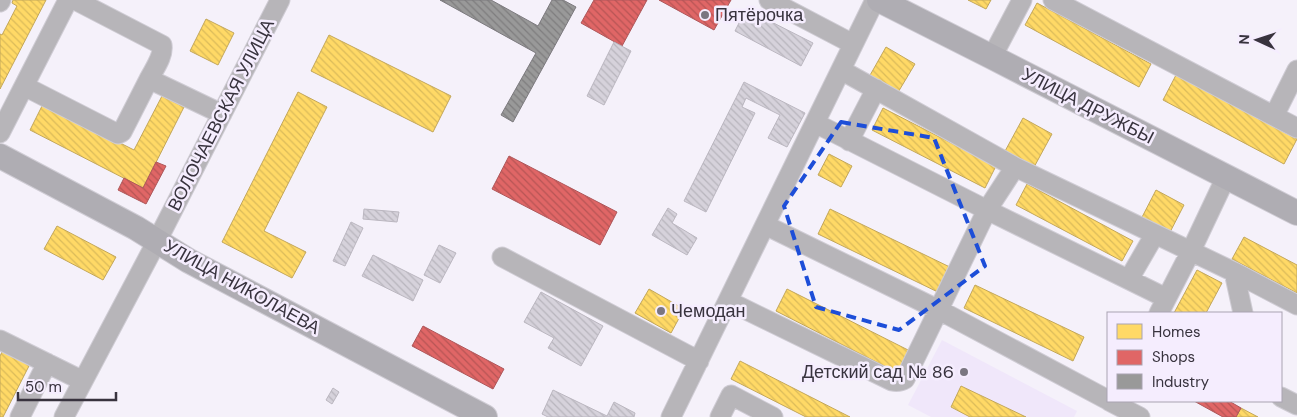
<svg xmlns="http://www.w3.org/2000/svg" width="1297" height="417" viewBox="0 0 1297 417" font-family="'DM Sans',sans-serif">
<defs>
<pattern id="homes-back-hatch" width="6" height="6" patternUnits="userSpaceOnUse" patternTransform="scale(1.25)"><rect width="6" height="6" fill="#ffd966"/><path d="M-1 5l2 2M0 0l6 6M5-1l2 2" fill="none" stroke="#dbbb5a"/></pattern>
<pattern id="shops-back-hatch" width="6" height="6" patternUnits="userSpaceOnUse" patternTransform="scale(1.25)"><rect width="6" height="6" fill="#e06666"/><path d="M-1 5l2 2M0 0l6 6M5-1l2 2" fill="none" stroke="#b75555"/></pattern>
<pattern id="industry-back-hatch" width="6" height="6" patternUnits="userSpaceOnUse" patternTransform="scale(1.25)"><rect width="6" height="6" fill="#999"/><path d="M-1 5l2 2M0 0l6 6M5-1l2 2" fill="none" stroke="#7e7d7e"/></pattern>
<pattern id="building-back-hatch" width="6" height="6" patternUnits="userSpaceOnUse" patternTransform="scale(1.25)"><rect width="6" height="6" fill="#d6d2db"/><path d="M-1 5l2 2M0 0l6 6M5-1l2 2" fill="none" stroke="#b8b5bd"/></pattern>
</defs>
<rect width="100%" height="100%" fill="#f5f1fa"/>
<path fill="#f0e7fa" d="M942,340L1077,411L1074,417H931L908,405Z"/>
<path fill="url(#homes-back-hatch)" stroke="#c3a75a" d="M13,0H46L0,89V34L2,35L17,6L12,3Z
M968,0H991L986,9Z
M1037,3L1151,64L1139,87L1025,25Z
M206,19L234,33L218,65L190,51Z
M329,35L451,96L433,132L311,71Z
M886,47L915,64L897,94L869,77Z
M1176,75L1297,139L1284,164L1163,100Z
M298,92L327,107L264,231L306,252L292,278L222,242Z
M162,96L184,107L143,188L30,130L43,104L134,150Z
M883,108L996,166L985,188L872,130Z
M1023,118L1052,134L1033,169L1004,153Z
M829,154L852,166L841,187L818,175Z
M1027,184L1133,241L1122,261L1016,205Z
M1156,190L1184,205L1167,238L1139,223Z
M830,209L956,270L944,295L818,234Z
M57,226L116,257L103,280L44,249Z
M1244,237L1297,265V293L1232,259Z
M1197,270L1222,283L1206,313H1174Z
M975,285L1084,337L1073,361L964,308Z
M649,289L684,309L671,333L635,313Z
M787,289L916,354L904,376L776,311Z
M4,348L31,362L3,417H0V356Z
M740,361L850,417H806L731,379Z
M961,386L1026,417H970L951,407Z
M1241,408L1258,417H1236Z"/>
<path fill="url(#shops-back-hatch)" stroke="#ae575a" d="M594,0H647L622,46L581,23Z
M659,0H731L714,30Z
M509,156L617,212L600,245L492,189Z
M156,162L166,166L146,204L118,190L124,178L143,188Z
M423,326L504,369L493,389L412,346Z
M1194,401H1229L1241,408L1236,417H1223Z"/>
<path fill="url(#industry-back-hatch)" stroke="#7c7a7e" d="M440,0H491L538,26L552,0H563L576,7L513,122L501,115L536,53Z"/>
<path fill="url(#building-back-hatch)" stroke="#bbb7c0" d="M746,9L813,43L801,66L735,31Z
M614,42L631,51L604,105L587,96Z
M744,82L805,113L787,147L768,138L780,115L746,98L742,107L755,113L706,212L684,201Z
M668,208L677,214L672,223L697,238L687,255L652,235Z
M364,209L399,212L397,222L363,219Z
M351,222L363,228L345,266L333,261Z
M439,245L456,253L440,283L424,275Z
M373,255L423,280L413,301L362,276Z
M541,292L603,326L581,366L548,348L554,338L524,322Z
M333,388L339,392L332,404L326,400Z
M553,390L607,416L614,402L635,413L634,417H548L542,414Z"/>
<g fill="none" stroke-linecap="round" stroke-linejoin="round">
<defs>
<path id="minor" d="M75,0L162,45C164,56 154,69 149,79
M769,0L853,44
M1053,0L1274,116
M0,2L1,0
M992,57L1022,0
M841,70L1015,167L1155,234
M1297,70L1274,116L1297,128
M24,86L68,0
M815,123L987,210L1166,298
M0,133L24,86L118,134L122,132L149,79L222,114
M849,141L876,89
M765,225L939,310L1108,400
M502,257L699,361
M1234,272L1243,313
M1129,279L1155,234L1234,272L1297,305
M728,301L892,381C897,382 900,382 905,379L987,210L1015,167
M1159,313L1191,251L1226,177
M0,340L83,381
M1281,397L1297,405
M1109,401L1140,417
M20,417L47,363
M64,417L157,241L280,0
M671,417L875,0
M720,417L731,395L773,417"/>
<path id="major" d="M879,0L992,57L1297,213
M0,156L136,228L189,261L485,417"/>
</defs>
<use href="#minor" stroke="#cfccd4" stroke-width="21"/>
<use href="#major" stroke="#cfccd4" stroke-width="26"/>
<use href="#minor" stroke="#b7b5b9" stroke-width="19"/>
<use href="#major" stroke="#afadb3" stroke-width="24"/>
</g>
<path fill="none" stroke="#1d4ed8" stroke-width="4" stroke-dasharray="10 6" stroke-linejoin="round" d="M841,122L934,138L985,266L899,330L816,307L784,206Z"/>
<g fill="#7a7680" stroke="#f5edfe" stroke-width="2">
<circle cx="705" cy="15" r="5"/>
<circle cx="661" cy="311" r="5"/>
<circle cx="964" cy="372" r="5"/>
</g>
<g text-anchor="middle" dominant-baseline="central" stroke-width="5" stroke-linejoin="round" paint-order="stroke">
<g font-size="18" fill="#38333e" stroke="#f5edfe" text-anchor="start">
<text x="715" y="15">Пятёрочка</text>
<text x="671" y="311">Чемодан</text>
<text x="954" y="372" text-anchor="end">Детский сад № 86</text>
</g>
<g font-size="18" fill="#38333e" stroke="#f5edfe">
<text transform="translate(1088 106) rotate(27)">УЛИЦА ДРУЖБЫ</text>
<text transform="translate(221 115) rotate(-63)">ВОЛОЧАЕВСКАЯ УЛИЦА</text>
<text transform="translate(242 287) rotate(29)">УЛИЦА НИКОЛАЕВА</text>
</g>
</g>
<rect x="1107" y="312" width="175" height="90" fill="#f5edfe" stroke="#a9a3b1"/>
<rect x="1117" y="324" width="25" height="15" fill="#ffd966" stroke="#a9a3b1"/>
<text x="1152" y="337" font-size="15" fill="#38333e">Homes</text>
<rect x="1117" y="350" width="25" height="15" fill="#e06666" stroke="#a9a3b1"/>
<text x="1152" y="362" font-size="15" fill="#38333e">Shops</text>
<rect x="1117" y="374" width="25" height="15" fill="#999999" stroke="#a9a3b1"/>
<text x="1152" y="387" font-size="15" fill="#38333e">Industry</text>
<g transform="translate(1257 40) rotate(273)" stroke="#f5edfe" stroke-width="4" paint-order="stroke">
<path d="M0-4L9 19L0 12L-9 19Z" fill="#38333e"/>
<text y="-8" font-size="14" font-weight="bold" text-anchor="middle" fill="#38333e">N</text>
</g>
<path d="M18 392v8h98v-8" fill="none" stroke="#38333e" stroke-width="2.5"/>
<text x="25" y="392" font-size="15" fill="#38333e" stroke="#f5edfe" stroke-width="4" paint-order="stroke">50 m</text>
</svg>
